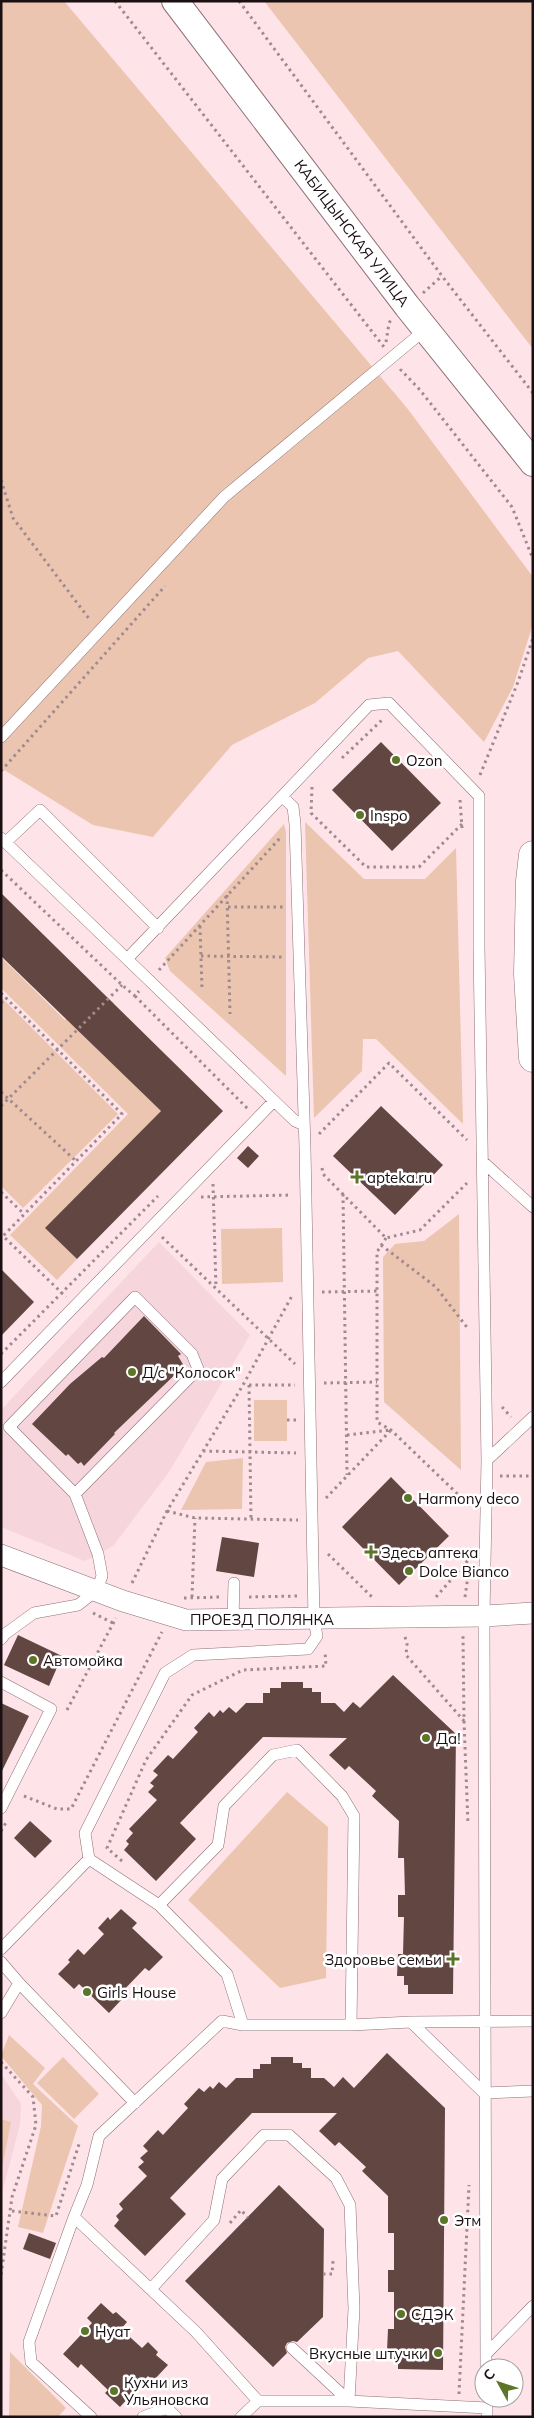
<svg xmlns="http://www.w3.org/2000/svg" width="534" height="2418" viewBox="0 0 534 2418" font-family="Mulish,sans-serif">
<rect width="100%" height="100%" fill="#fee3e9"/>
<path fill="#f6d5dc" d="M159,1242L250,1335L169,1472L113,1546L85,1561L1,1527V1410Z
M1,2074L21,2104L20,2124L1,2197Z"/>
<path fill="#ebc5af" d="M1,1H64L407,408L533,577V624L513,687L484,742L398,651L368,658L315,703L232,745L153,837L93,825L1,768Z
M264,1H533V349Z
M305,822L364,879H425L456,848L463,1124L376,1039H363L362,1071L314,1118Z
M284,824L286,832V1076L170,971L165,958Z
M1,957L65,1020L97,988L114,1003L83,1035L161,1111L46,1228L77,1259L57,1280L10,1235L128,1114L1,988Z
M1,997L118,1114L23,1208L1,1186Z
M459,1214L461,1470L384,1402L383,1257L395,1244L424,1241Z
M282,1228L283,1282L222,1284L221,1229Z
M254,1400H287V1441H254Z
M243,1458L242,1509L181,1510L206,1462Z
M287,1792L328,1827L326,1978L280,1988L188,1900Z
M9,2035L45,2068L33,2084L78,2126L43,2233L18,2227L41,2126L42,2105L1,2056Z
M63,2057L99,2094L74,2119L37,2083Z
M1,2119L11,2122L1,2173Z
M10,2352L66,2408L58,2417L9,2416Z"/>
<path fill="#614642" d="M381,742L441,803L392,851L332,790Z
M1,893L223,1111L77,1259L45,1228L161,1111L1,956Z
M381,1106L443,1165L395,1215L333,1156Z
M248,1146L259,1156L248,1168L237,1158Z
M1,1269L34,1302L1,1336Z
M144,1316L181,1354L178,1356L184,1366L114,1433L115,1434L84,1466L81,1462L78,1464L68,1454L66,1456L32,1424L70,1384L102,1357L104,1358Z
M391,1477L449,1536L399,1585L342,1527Z
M222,1537L259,1543L254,1577L216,1571Z
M18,1635L62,1656L49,1686L4,1665Z
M393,1675L456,1734L453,1994H408V1985H404V1976H397L398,1954H403L404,1917H398V1895H405L404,1858H398L399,1821L372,1796L376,1791L349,1766L345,1770L329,1755L347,1738L263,1737L180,1823L196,1839L156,1881L124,1850L129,1844L126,1841L133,1833L129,1829L157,1800L148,1792L154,1786L150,1783L158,1775L153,1771L168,1755L173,1759L198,1732L194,1728L209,1712L214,1717L220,1710L223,1713L229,1707L236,1713L246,1703H263V1693H270V1688H281V1682H303V1688H312V1692H321V1703H335L344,1712L353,1702L360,1708Z
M1,1703L29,1716L1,1773Z
M30,1821L52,1841L35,1858L14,1838Z
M121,1909L137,1923L132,1928L163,1957L149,1971L145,1968L119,1995L123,1998L109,2013L79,1984L74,1989L58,1974L70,1962L68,1960L78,1949L84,1955L104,1934L98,1928L108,1917L110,1920Z
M387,2053L445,2108L443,2370L398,2369V2360H393L394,2351H387L388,2329H394V2292H388V2270H394V2233H388V2196L362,2171L366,2167L339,2142L335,2146L319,2131L337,2113H252L170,2198L186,2214L145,2256L114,2226L119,2220L116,2216L123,2209L119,2204L147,2176L138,2167L144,2162L140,2158L148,2151L143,2146L158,2130L163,2135L188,2108L184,2104L199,2088L204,2092L210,2086L213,2089L219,2082L226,2088L236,2078H253V2069H260V2064H271V2057H293V2063H302V2068H311V2078H324L334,2087L343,2077L354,2088Z
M279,2185L324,2229L323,2317L297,2342L293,2341L287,2343L285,2347L287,2353L273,2367L185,2281Z
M29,2233L56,2243L50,2259L23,2249Z
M101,2303L113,2314L116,2312L127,2322L121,2329L142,2348L148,2342L158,2352L156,2355L168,2365L153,2381L148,2376L120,2407L105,2393L108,2390L81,2364L78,2368L63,2354L92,2323L87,2318Z"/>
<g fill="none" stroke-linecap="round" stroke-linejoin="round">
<defs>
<path id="service" d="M1,737L224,497L426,329
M1,838L127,959L369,705L389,703L479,796V947L487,1460L484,1616L486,2368
M6,842L40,810L158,928
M127,959L295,1121L304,1125
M483,1162L533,1207
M1,1382L274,1101
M487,1460L533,1417
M233,1620L234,1583
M1,1639L5,1634L34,1613L78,1605L97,1590L102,1576L98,1554L75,1494L198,1369L192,1354L135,1297L9,1427L75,1494
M1,1682L51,1709L1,1808
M89,1859L85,1833L165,1673L193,1655L308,1649L317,1636L314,1620L305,1148L295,824L293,807L283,797
M159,1905L227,1974L243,2025
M1,1949L89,1859L159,1905L218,1845L224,1806L273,1755L297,1750L342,1796L354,1816L351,2025
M1,1962L19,1983L135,2103
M1,2013L19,1983
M411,2022L533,2021
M74,2217L87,2185L99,2136L222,2021L243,2025H351L411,2022L484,2093L533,2091
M151,2289L214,2220L222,2179L264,2135H289L336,2178L350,2205L354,2309L349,2401L292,2348
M486,2354L533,2306
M91,2417L31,2362L29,2342L74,2217L196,2332L258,2401
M143,2417L167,2408L176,2417
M241,2417L258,2401H349L487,2408V2417"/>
<path id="minor" d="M1,1555L123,1601L186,1620L484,1616L533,1613"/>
<path id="tertiary" d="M175,1L407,306L533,463"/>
<path id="primary" d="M533,855L530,881L528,974L533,1058"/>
</defs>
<use href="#service" stroke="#8e7077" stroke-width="12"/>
<use href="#minor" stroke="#8e7077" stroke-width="22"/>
<use href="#tertiary" stroke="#8e7077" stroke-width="28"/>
<use href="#primary" stroke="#8e7077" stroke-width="29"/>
<path stroke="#9e8a8f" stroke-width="3" stroke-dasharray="2.5 4" stroke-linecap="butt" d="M115,1L384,347
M239,1L442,276L533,393
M423,293L442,276
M386,342L389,323L391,320
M400,371L401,370L420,390L512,507L533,559
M1,480L13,518L90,620
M342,758L382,720
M1,771L165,586
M480,775L518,682L533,638
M312,787L311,813L366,867H419L462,824
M460,800L462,828
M1,870L122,985L135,996L139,991
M227,895L230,1014
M228,907H285
M200,926L202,989
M201,956L285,957
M159,970L281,837
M1,993L122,1114L3,1236L66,1297
M135,996L248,1109
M1,1003L6,998
M1,1092L76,1161
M1,1106L122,985
M319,1134L389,1063L467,1140
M322,1168L323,1174L386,1238L420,1230L467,1183
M213,1184L216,1288
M1,1192L24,1214
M343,1194L347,1475
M201,1197L292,1195
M162,1237L295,1364
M386,1238L377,1252V1422L391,1430L470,1506
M381,1245L436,1287L469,1330
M322,1292L377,1291
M1,1354L158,1196
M324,1383L377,1382
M249,1385L251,1520
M249,1385H295
M502,1407L511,1417
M287,1420H296
M347,1435L390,1430
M203,1451L296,1453
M500,1476H533
M326,1498L391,1430
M167,1511L195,1518L298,1520
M328,1554L372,1597
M132,1583L167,1511L243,1385L293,1294
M192,1597L195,1518
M249,1597L300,1596
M436,1597L470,1558
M465,1597L468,1576
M184,1598L220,1597
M93,1613L113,1623
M405,1637L407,1644L406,1655L464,1721L463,1636
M67,1710L116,1618
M464,1721L468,1824
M24,1796L57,1809H71L162,1632
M1,1831L7,1821
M122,1861L107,1848L146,1760L192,1695L243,1670L326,1666L325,1651
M1,2062L33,2097L36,2125L12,2197L1,2275
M12,2211L56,2216L80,2141
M230,2223L241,2210L248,2218
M323,2274H332L333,2261
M459,2394L469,2185"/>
<use href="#service" stroke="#fff" stroke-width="11"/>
<use href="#minor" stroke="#fff" stroke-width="21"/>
<use href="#tertiary" stroke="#fff" stroke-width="26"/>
<use href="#primary" stroke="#fff" stroke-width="28"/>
</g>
<g fill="#5c7528" stroke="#fff" stroke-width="2">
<circle cx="396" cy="760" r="5"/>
<circle cx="360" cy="815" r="5"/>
<path d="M354.5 1169.5h5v5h5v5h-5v5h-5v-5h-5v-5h5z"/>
<circle cx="132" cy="1372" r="5"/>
<circle cx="408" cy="1498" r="5"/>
<path d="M368.5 1544.5h5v5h5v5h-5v5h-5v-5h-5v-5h5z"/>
<circle cx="409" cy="1571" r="5"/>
<circle cx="33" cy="1660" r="5"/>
<circle cx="426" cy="1738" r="5"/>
<path d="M450.5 1951.5h5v5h5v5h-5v5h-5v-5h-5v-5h5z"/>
<circle cx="87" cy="1992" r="5"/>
<circle cx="444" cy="2220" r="5"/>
<circle cx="401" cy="2314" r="5"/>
<circle cx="85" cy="2331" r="5"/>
<circle cx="438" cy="2353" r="5"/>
<circle cx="114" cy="2391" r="5"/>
</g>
<g text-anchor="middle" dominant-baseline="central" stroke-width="5" stroke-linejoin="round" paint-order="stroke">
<g font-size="15" fill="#1a0f12" stroke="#fff">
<text transform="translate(352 233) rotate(53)">КАБИЦЫНСКАЯ УЛИЦА</text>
<text x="262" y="1619">ПРОЕЗД ПОЛЯНКА</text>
</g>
<g font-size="15" fill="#1a0f12" stroke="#fff" text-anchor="start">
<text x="406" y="760">Ozon</text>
<text x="370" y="815">Inspo</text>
<text x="367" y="1177">apteka.ru</text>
<text x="142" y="1372">Д/с "Колосок"</text>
<text x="418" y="1498">Harmony deco</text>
<text x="381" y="1552">Здесь аптека</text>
<text x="419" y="1571">Dolce Bianco</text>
<text x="43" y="1660">Автомойка</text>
<text x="436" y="1738">Да!</text>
<text x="442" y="1959" text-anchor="end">Здоровье семьи</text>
<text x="97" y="1992">Girls House</text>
<text x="454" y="2220">Этм</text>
<text x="411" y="2314">СДЭК</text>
<text x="95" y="2331">Нуат</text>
<text x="428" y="2353" text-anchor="end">Вкусные штучки</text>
<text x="124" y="2382">Кухни из<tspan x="124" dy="17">Ульяновска</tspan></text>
</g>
</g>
<rect width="534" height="2418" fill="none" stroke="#1a0f12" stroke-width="5"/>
<g transform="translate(499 2383) rotate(310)"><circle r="24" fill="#ffffff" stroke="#a39fa0"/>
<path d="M0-4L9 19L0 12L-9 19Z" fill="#5c7528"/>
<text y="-8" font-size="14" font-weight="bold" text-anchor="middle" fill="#1a0f12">С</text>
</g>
</svg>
